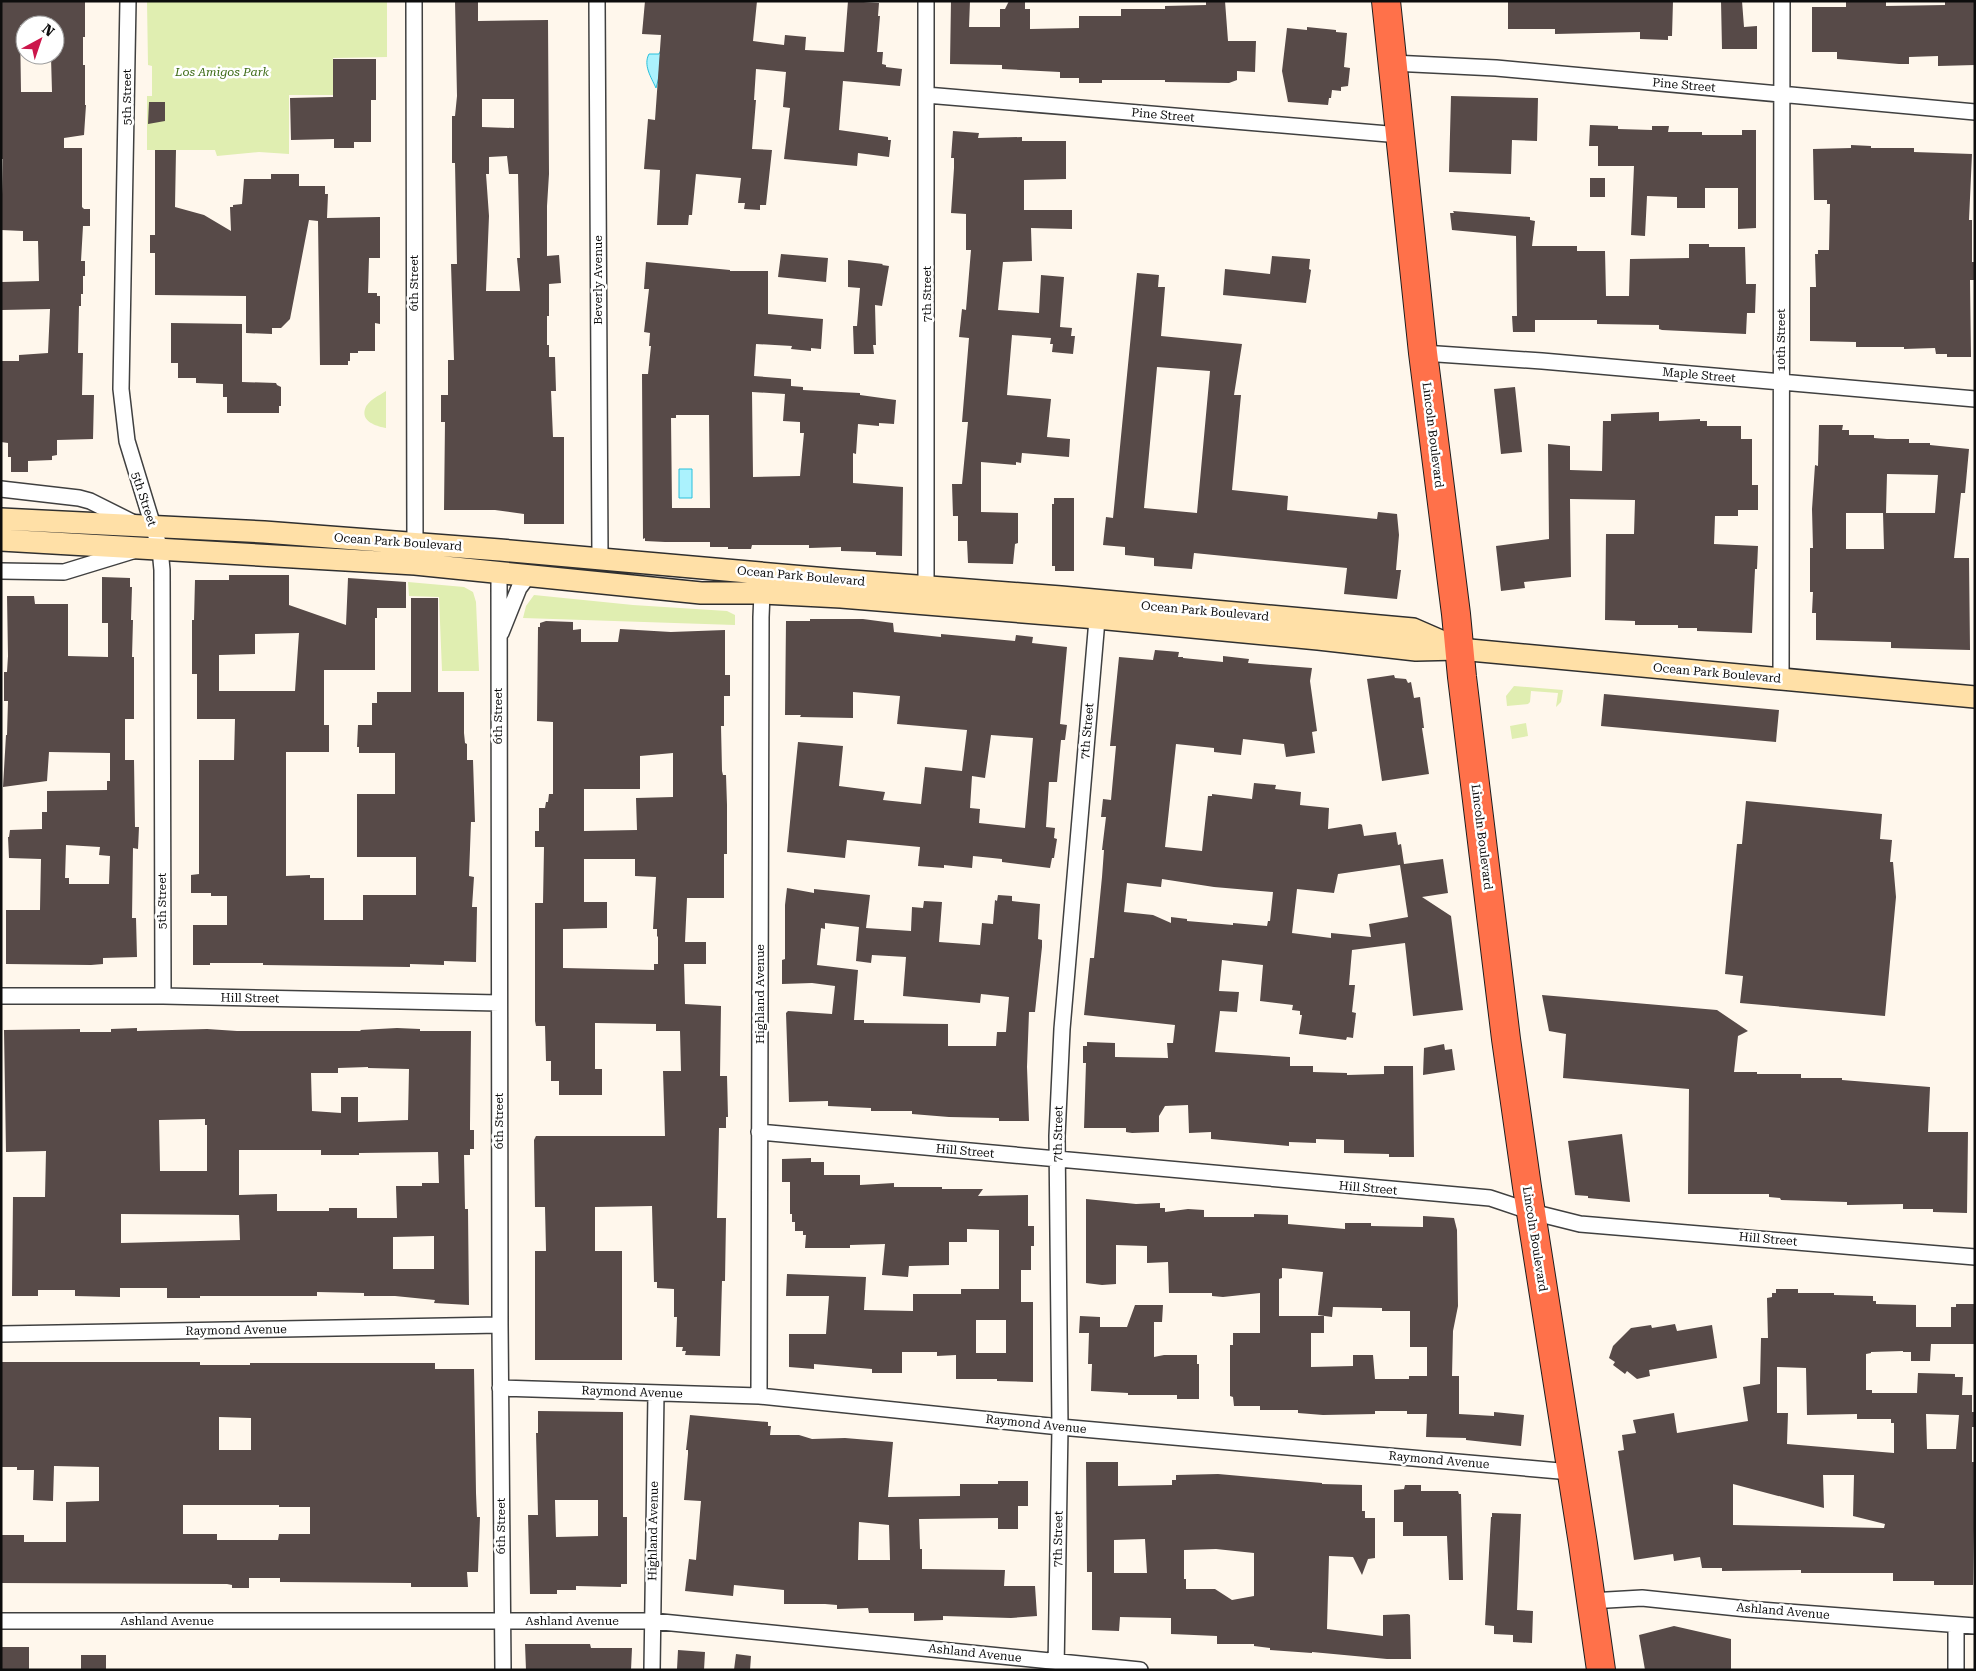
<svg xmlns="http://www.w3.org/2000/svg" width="1976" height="1671" viewBox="0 0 1976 1671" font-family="'Roboto Serif',serif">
<rect width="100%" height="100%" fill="#fff7ec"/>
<path fill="#e0eeb1" d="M147,1H387V57L333,58V95H289V154L259,152L217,156L215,150H147V96H152V66L148,65Z
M386,391V428C377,426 361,422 365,409C367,401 380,395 386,391Z
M408,582L464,587L473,592L476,602L479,671H442L439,597L409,596Z
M534,595L633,605L727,611L735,615V625L523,618L526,606Z
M1514,686L1563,690L1561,702L1556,707L1558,693L1531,691L1530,702L1528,704L1507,706L1506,696Z
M1526,723L1528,736L1512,739L1510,726Z"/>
<path fill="#abf2fd" stroke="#2ac0dc" d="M661,50L659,77L656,88C651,77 643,65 649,54H659Z
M679,469H692V498H679Z"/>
<path fill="#574a48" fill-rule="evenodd" d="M1,1H85V37H83V65H85V105H86L84,135L64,138V148H82V207L84,209H90V226H83L81,261H85V276H83V294H81V306H79L78,353H83L82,395H94L93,439L57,440V455L52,456V460L28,461V472H11V457H8V443L1,442V361H19V355L48,353L50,309L2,310V282L39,281L38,241H23V231L1,230L3,159H1ZM20,25H55V57H51L52,92H21Z
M455,1H478V21L548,20L549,174L547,206V256L559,255L561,283L549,284V316H547V345H549V357H555L556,391H551L553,437H564V524H524V514L495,510H444L445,422H441V395H448V360H454L451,264H457L455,163H452V116H455L457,96ZM482,99H514V128L482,127ZM507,156L509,174H518L520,258H517L520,291H486L489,216L486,174H489V157Z
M645,1H757L753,41L784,45L785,35L806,37L805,50L844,52L848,1L879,3L878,16H880L877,52H883L882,64L886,65V67L902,69L900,86L843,81L839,130L888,137V140H891L889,157L858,153L857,166L784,159L790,108L783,107L786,72L756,69L754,100H756L752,149L772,150L766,205H760V210L744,209L745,203H738L741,178L696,174L692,215H689L688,225H657L660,170L644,169L648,119L655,120L661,35L642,34Z
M951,1H970L969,27H1000V9H1005L1009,1H1025V9H1030V29L1079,28V16H1121V9H1165V6L1206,5V1H1225L1228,41H1256L1255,72L1237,71V80L1229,83L1165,82V80H1102V83H1079V78H1060V72L1002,69V65L950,64Z
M1508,1H1673L1672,36H1668V40L1640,39V32L1555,34V29H1508Z
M1721,1H1742L1744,27L1757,26V49H1722Z
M1846,1H1886V6L1945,5V1H1975V65L1938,66V56L1909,57V64H1899L1837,59V52H1812V7H1846Z
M1307,27L1336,30V32L1347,33L1344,67L1350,68L1348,86L1341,87V91L1332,90L1331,98H1329L1328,105L1288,102L1282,71L1287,28L1307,30Z
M333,59H376V100H371V142H354V148H334V139L291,140L290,98L333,97Z
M1451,96L1538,98L1537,141L1512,140L1511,174L1449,172Z
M149,102H165V121L148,124Z
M1590,125L1618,126V129L1652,130V126H1669L1668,132H1702V135H1742V130H1756V228L1738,229V188H1705V208H1677V197L1647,196L1645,236L1631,235L1634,166H1598V146H1589Z
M953,131L979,133L978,138L1022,137V141H1066V179L1024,180V210H1072V229L1031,228L1032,261L1003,262L998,310L1039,313L1041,275L1064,277L1060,327L1072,328L1071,336H1075L1073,354L1052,352L1053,344H1050L1051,338L1012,335L1007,395L1051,399L1047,437L1070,439L1069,457L1022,453L1021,463L1016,462V465L981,462V512L1018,513V543L1015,544L1013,564L968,563L967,541H958V516H953L952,484H962L968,422H962L969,338L959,337L962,309L966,310L971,250H966V214L951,213L954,168V158H951Z
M1851,145L1871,146V148H1914V152L1972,154L1969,220H1972V262H1974V280H1970L1971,357H1947V354H1936L1935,348L1904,349V347H1856V342L1810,341V287H1816L1815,254H1818V250H1829L1830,204H1827V200H1814L1813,149L1851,148Z
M155,150H176L175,207L204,215L231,231L230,207H233V205L242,204L244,179H271V174H299V186H325V194H328L327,218L380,217V258H369L368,293H377V296H380V324L375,323V351H358V353H350V361H348V365H320L318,221L309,220L290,319L281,328H272V334L246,333V296L155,295V253H150V235H155Z
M1590,178H1605V197H1590Z
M1453,211L1530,217V220L1535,221L1532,246H1577V251H1605L1606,296H1629L1630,259L1689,258V244H1709V247H1745L1746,284H1756L1755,313H1747L1746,334L1662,330L1659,329V325L1597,324V320H1535V332H1513L1512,316H1517L1516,236L1452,230L1450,213H1454Z
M781,254L828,258L826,282L778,277Z
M1272,256L1310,259L1309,269L1311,270L1306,303L1223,295L1225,269L1270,274Z
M848,260L883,264L882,265L889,266L882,306L875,305L876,345H873L874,354H854L853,326H857L860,288L848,287Z
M646,262L730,270V271H768V314L823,319L821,349L811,348V351L791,349L792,346L756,344L754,376L791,379V386L803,387V390L860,393V395L896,400L894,424L879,423V426L858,424L856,454L853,453V483L903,487L902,556L876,555V552L841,551V547L809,548V545H752L751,549H728V547H710V542H665L645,541V538L643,539L642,374H648L651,346H649L650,333L644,332L649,289H644ZM752,392L785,394L783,421L800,422V433H804L800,476L753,477ZM676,415H709L710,508H672L671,418H676Z
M1137,273L1159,275L1158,287H1165L1161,336L1242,344L1234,395H1241L1232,490L1288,496L1287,510L1377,519L1378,512L1397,514L1399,535L1396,570H1401L1397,599L1344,594L1347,568L1194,553L1192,569L1154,566V558L1125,555V547L1103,545L1106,517L1113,518ZM1157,367L1210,371L1197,513L1144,508Z
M171,323L242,324V382L276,383L277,385L281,387V406H279V413H227V397H223V384L196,383V378H178V363H171Z
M1515,387L1522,452L1501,454L1494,389Z
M1659,412V421L1700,419V421H1707V426H1741V439H1752V485H1758V510H1738V516H1715L1714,544L1758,546L1757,569H1755L1752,633L1697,631V628H1678V625H1635V621L1605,620L1606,534H1634L1635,500L1570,499L1571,577L1524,582L1525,588L1501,591L1496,546L1549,539L1548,444L1570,446V470L1602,471L1603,421H1611V414Z
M1819,425H1843L1842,430H1849V435H1874V438L1887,439H1909V443H1930V445L1969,449L1965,493H1961L1954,558H1969L1970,650L1891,648V642L1816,640V613H1812L1813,592H1810V548H1813L1812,509L1815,465L1818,466ZM1887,474L1938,475L1935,513H1883L1884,549H1846V513H1886Z
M1054,498H1074V571H1055V566H1052V504H1054Z
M229,575H289V605L346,625L348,578L406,582V608H377V618H375V670H324V725H329V752H286V876L310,875V878H324V920H363V895H416V857H357V794H395V753H359V747H357L358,725H372V703H377V692H411V598H438V692H464V733L465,743L467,744V760H473L475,822H471L469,876L474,877L472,907H477L476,962L444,961V965L410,964V967L263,965V963H210V965H193V925H227V896H211V893H191V875L199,874V760H234L235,719H197V674H192V620H194L195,580H229ZM299,633L295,691H219V655L255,654V634Z
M102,577L130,578V587H132L131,620H133L132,657H134V719H125V760H134L135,827H139L138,849L133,848L132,918H136L137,957L103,958V964L91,965L6,964V910H40L41,859L9,858L8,837H9L10,830L42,829V812H47V791L107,790V781H110V753L49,752L47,781L3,787L6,735H7L8,701H4V672H7L8,656L7,596H34L35,604H68V656L108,657V623H102ZM66,845L100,847L99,855L110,856L109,884H69V878H65Z
M810,619H863L893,623L894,632L941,637V634L1015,641L1016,635L1033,637L1032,643L1067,647L1060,724L1067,725L1065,740H1061L1057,782H1049L1046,827L1055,828L1054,838L1057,839L1054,858H1052L1050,868L1002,862V859L973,856L972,868L944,865V868L918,866L920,847L847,840L845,858L787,852L798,742L843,746L839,786L885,792L883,800L921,804L925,767L962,771L967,730L897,724L900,696L853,692V718L800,717L801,715H785L786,621H810ZM991,735L1033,738L1025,828L979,823L980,809L970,808L972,776L985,778Z
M546,621L573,622V630L581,629V642H618L620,629L671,632L725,630V675H730V696H724V726H721L722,771L723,775H726L727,805V854H724V898H687L685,942H706V964H684L685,1004L721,1006L720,1076H727L728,1117H726V1128H719L717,1218H726L725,1281H722L720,1356L685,1355L686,1351H682L683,1347H676L677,1317H674V1289L657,1288V1282H654L652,1206L595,1207V1251H622V1360H535V1251H546L545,1207H535L534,1140L536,1136H665L663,1071H681L680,1031H656V1024L595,1023V1069H602V1095H559V1081H551V1061H546L545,1026H536L535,1021V903H543L544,847H535V831H539V808H545L546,802H548L549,794H553V722L537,721L538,627H540V623ZM673,753V797L636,798L637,830L584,831V789H640V756ZM584,859H635V876L656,877L653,929H657V936L658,937V964H654V970L563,968V929L607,928V902H584Z
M1155,650L1179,652L1178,657H1183V658L1223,662V656L1249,659L1248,663L1312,668L1310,681L1317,731L1312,732L1315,753L1286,757L1284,744L1243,739L1241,755L1214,752V748L1176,744L1165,847L1202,851L1208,796H1212V794L1252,799L1254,783L1276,785L1275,789L1301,792L1300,805L1329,808L1328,829L1360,824L1362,825L1364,836L1396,832L1398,845L1401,844L1404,864L1443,859L1448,893L1422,897L1451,916L1463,1010L1413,1016L1405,943L1352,950L1349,985H1355L1352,1012L1356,1013L1353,1038L1347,1037L1346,1040L1299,1034L1302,1015H1300V1011L1292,1010L1293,1005L1260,1001L1263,965L1222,960L1219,991L1239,992L1237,1012L1220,1011L1215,1052L1290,1057V1066H1313V1072L1347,1073V1075L1384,1074V1066H1413L1414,1157H1389V1154L1344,1153V1140L1316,1139V1143L1289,1142V1146L1211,1139V1132L1189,1133L1188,1105L1165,1106L1159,1116V1132L1132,1133L1126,1132V1128H1084L1086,1063H1083V1046H1087V1042L1115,1043V1057L1168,1058L1167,1043H1173L1175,1025L1084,1015L1090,958H1094L1102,877L1104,850H1102L1106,817H1101L1103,799L1111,800L1116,746H1110L1119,657L1153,660ZM1400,865L1408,917L1369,924L1371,937L1331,933V938L1292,933L1297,889L1334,893L1338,874ZM1162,879L1214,887L1273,892L1270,921H1268L1267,926L1233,923V925L1187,921V919L1171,917V923L1153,915L1124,912L1127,883L1161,887Z
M1394,675L1395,678L1406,679L1408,683L1411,682L1414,698L1420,697L1424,728H1422L1429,774L1382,781L1367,679Z
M1604,694L1779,710L1776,742L1601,726Z
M1746,801L1882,814L1880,839L1892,840L1890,862H1893L1896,897L1885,1016L1740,1003L1743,976L1725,974L1737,844H1742Z
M787,888L814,893V889L870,895L866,928L911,931L912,907L923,908L924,901L942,902L939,942L980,945L982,923L993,924L995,900L997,901L998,895L1012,896V901L1040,904L1038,939L1042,940V947L1035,1012H1029L1027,1067L1029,1121H999V1118L949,1117L912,1114V1111H871V1108L828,1106V1101L789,1102L786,1013L788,1011L832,1014L835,986L812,983L782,984V960L785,959V905ZM825,923L859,927L856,961L871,963L872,955L906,957L903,996L980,1003L981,994L1009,997L1006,1032H997L996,1046H948V1024L864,1023V1020H854L858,970L817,965L821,928L825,929Z
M1542,995L1717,1010L1748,1031L1738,1036L1734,1072H1757V1074H1801V1078H1842V1080L1930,1087L1928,1132H1968L1967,1213L1933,1212V1209H1903V1204L1847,1205V1202L1781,1200L1780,1198L1769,1197V1194H1688L1689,1089L1563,1078L1566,1034L1549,1031Z
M137,1028V1031L207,1029L237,1031H361L360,1030L397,1028L420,1029V1031H471L470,1125V1130H474V1149H470V1155H464L465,1209H468L469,1305L434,1303L435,1300L395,1296H364V1293L317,1292V1296H200V1298H167V1288H120V1297L75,1296V1290H38V1296H12L13,1197H45L46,1151L6,1152L4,1030L80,1029V1032H111V1029ZM368,1067V1068L409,1069L408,1120L358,1122V1097H341V1113L312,1111L311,1073H338V1068ZM205,1119V1125H207V1171H160L159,1120ZM239,1150H321V1155H359V1153L438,1152L439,1183H422V1186H396L397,1218H357V1208H329V1211H277V1194L239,1195ZM121,1214L239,1215L240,1240L121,1243ZM434,1236V1269H393V1237Z
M1444,1044L1445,1050L1452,1049L1455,1070L1423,1075L1424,1048Z
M1622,1134L1630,1202L1588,1198V1196L1575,1195L1568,1141Z
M811,1158V1162H824V1175H860V1185L894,1183V1187H942V1189H983L978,1196L1028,1195V1226H1034V1246H1031V1270H1021V1302H1033V1382L997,1381V1379H956V1355L937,1356V1352H902V1373H872V1369L814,1364V1369L789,1367V1334H826L829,1296H786L787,1274L866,1277L864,1310L913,1311V1294H961V1289H999V1230L967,1229V1242H949V1265L909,1266L908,1277L882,1275L885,1244L850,1245V1248H805L806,1235H803V1231H795V1222H792V1214H790V1182H782V1159ZM976,1320H1006V1353H976Z
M1086,1199L1136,1204L1160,1203V1208H1165V1212L1188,1209L1204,1210V1217H1254V1214L1288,1215V1224L1345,1229V1223H1371V1226L1423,1227V1216L1454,1218L1457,1230L1458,1306L1453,1331L1452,1376H1459V1414L1494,1416V1412L1524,1415L1521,1446L1466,1440V1438L1426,1437L1427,1414H1407V1411H1375V1414L1323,1415L1298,1413V1410H1260V1406H1234L1233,1397L1230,1396V1345H1233V1333H1260V1293L1223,1297L1212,1296V1293H1169L1168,1262L1147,1263V1246L1116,1245V1284L1102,1285L1086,1283ZM1282,1268L1323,1272L1318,1315L1332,1317L1333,1307L1382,1308V1311H1410V1347H1427V1376H1409V1379H1375L1373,1355H1353V1366L1311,1367V1333H1324V1316H1279V1279L1282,1278Z
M1776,1289H1798V1293H1834V1295L1873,1296V1301H1876V1304L1916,1305V1327H1951V1307H1956V1304H1974L1975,1344H1931L1930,1361H1911V1352H1903V1351L1871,1352V1353L1866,1354V1390H1872V1393H1917L1918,1373L1955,1374V1377H1963L1962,1395H1972V1412H1975V1427H1972V1462H1974L1975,1473L1973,1585H1934V1581H1893V1573H1801V1570L1722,1571V1568H1702L1700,1557L1674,1561L1673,1554L1634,1560L1618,1451L1624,1450L1622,1435L1636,1433L1633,1420L1674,1413L1677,1433L1748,1421L1743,1387L1760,1384L1761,1338H1768L1767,1298L1772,1297V1293H1776ZM1777,1367L1806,1368L1807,1415L1857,1414V1419H1891V1423H1894V1453L1787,1444L1788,1413H1777ZM1926,1414L1959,1415L1956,1449H1927ZM1823,1475H1854L1853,1516L1885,1524L1884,1528L1733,1525V1484L1824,1508Z
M1135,1305H1163L1162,1322H1154V1357L1164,1355H1197V1364H1199V1399H1177V1395H1128V1393L1091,1391L1092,1364H1088L1089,1333H1079L1080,1316L1100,1317V1327H1127Z
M1675,1324L1677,1331L1712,1325L1717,1358L1649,1370L1650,1376L1637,1379L1627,1371L1625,1374L1613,1365L1615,1362L1609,1358L1613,1346L1631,1328L1651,1325L1652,1328Z
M1,1362H200V1365H250V1363H435V1369H474L476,1493L477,1517H480L478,1572H467L468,1587H411V1583L280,1582V1578H249V1588H232V1585L227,1584L1,1583V1535H24V1542H66V1502L99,1501V1467L54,1466L53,1501L33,1500L34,1470H17V1467H1ZM219,1417L251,1418V1450H219ZM183,1505H279V1507H310V1534H279L278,1540H217V1534H183Z
M538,1411L623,1412V1517H627V1584H621V1587L576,1586V1590H557V1594H530L528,1515H538L536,1433H538ZM555,1500H598V1536L556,1537Z
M690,1415L768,1422V1426H771L770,1435H799L812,1439L845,1438L893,1442L888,1497L960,1496V1484H998V1481H1028V1506H1018V1529H998V1518L919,1519L920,1549H922V1569L1005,1570L1004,1586H1035L1037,1616L1011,1618L943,1616V1620L914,1621V1613H869L868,1608L837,1609V1605L825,1604H784V1590L734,1585L733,1596L685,1591L689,1559L696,1560L701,1501L684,1500L688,1454V1450H686ZM859,1522L889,1525L890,1560H858Z
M1086,1462H1118V1486L1172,1485V1480H1176V1475L1218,1474L1322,1483V1484L1362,1485V1511H1365V1518H1375V1558L1368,1559L1362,1575L1353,1557L1329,1556L1327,1629L1383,1636V1615L1408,1614L1410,1615L1411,1659H1387L1312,1652V1653L1270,1650V1648L1254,1646V1644H1217V1636L1171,1634V1618L1120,1617L1119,1631L1092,1630V1572H1087ZM1145,1539L1147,1573H1114V1540ZM1216,1549L1254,1553V1596L1232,1600L1215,1589H1186V1579H1184V1550Z
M1405,1485H1421V1491H1458L1459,1494H1461L1463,1580H1449L1447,1536H1403V1522H1394V1490L1404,1489Z
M1492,1513L1521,1514L1517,1610L1533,1611L1532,1643L1513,1642V1635L1494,1634V1626L1485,1625L1491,1517H1492Z
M1674,1626L1731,1639V1670H1645L1639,1635Z
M525,1644H590L591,1648H632L631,1670H526Z
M1,1647H29V1670H1Z
M678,1650L705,1652L704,1670L677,1669Z
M736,1654L751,1656L750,1670H734Z
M81,1655H106V1670H81Z"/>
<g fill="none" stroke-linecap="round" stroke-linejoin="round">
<defs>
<path id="street" d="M128,1L121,389L127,441L160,549L162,570L163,996
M414,1L415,552
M597,1L600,558
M1392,63L1496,68L1975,112
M926,95L1400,135
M1423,353L1542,361L1975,399
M1,489L79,498L90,501L134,523
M1,571L64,572L136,550
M499,573L500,1325L503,1670
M926,587V1
M501,633L519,588L528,576
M1781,679L1782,1
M1,996H163L499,1003
M759,1132L1490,1198L1532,1212L1580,1224L1975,1257
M1,1334L500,1325
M500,1388L759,1396L1060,1427L1571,1472
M759,1396L761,617L762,593
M1590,1601L1642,1598L1747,1609L1975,1626
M1,1621H652L1140,1670
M652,1670L656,1393
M1056,1670L1060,1427L1057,1136L1062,1029L1098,608
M1956,1670V1625"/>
<path id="secondary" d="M1,519L264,532L500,550L839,580L1061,597L1413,629L1452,646
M1,540L415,564L701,593H762L841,597L1097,618L1318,639L1416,650L1459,649L1975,697"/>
<path id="highway" d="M1386,1L1423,353L1456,614L1462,677L1506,1039L1527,1187L1583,1544L1601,1670"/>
</defs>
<use href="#street" stroke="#404040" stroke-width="18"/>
<use href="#secondary" stroke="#2f2f2f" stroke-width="24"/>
<use href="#highway" stroke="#1e1e1e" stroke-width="30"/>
<use href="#street" stroke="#fff" stroke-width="15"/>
<use href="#secondary" stroke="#ffe0a7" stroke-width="21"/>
<use href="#highway" stroke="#ff714a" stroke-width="28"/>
</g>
<g text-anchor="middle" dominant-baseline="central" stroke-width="5" stroke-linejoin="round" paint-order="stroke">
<g font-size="12" font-style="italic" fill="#3d6b16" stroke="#fff">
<text x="222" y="72">Los Amigos Park</text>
</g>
<g font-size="12" fill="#0d0d0d" stroke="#fff">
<text transform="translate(1684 85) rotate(5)">Pine Street</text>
<text transform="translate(127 97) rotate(-90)">5th Street</text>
<text transform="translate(1163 115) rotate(5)">Pine Street</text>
<text transform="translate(598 280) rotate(-90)">Beverly Avenue</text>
<text transform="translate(414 283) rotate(-90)">6th Street</text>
<text transform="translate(927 294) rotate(-90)">7th Street</text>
<text transform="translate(1781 340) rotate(-90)">10th Street</text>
<text transform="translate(1699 375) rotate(5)">Maple Street</text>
<text transform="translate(1433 435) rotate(83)">Lincoln Boulevard</text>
<text transform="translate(144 499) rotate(72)">5th Street</text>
<text transform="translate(398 542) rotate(4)">Ocean Park Boulevard</text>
<text transform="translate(801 576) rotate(5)">Ocean Park Boulevard</text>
<text transform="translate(1205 611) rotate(5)">Ocean Park Boulevard</text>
<text transform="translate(1717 673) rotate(5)">Ocean Park Boulevard</text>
<text transform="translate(498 716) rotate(-90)">6th Street</text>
<text transform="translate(1087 731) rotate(-85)">7th Street</text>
<text transform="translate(1482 837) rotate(83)">Lincoln Boulevard</text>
<text transform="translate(162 901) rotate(-90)">5th Street</text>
<text transform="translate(760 994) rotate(-90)">Highland Avenue</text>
<text transform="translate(250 998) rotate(1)">Hill Street</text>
<text transform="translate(499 1121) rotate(-90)">6th Street</text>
<text transform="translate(1058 1134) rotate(-89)">7th Street</text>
<text transform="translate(965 1151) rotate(5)">Hill Street</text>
<text transform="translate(1368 1188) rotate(5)">Hill Street</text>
<text transform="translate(1535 1239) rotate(81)">Lincoln Boulevard</text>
<text transform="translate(1768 1239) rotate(5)">Hill Street</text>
<text transform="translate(236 1330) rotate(-1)">Raymond Avenue</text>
<text transform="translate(632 1392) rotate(2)">Raymond Avenue</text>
<text transform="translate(1036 1424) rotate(6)">Raymond Avenue</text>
<text transform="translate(1439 1460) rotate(5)">Raymond Avenue</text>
<text transform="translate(501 1526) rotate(-90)">6th Street</text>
<text transform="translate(653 1531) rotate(-89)">Highland Avenue</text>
<text transform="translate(1058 1539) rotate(-89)">7th Street</text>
<text transform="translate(1783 1611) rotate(5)">Ashland Avenue</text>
<text x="167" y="1621">Ashland Avenue</text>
<text x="572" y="1621">Ashland Avenue</text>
<text transform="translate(975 1653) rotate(6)">Ashland Avenue</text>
</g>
</g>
<rect width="1976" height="1671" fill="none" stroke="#0d0d0d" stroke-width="5"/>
<g transform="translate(40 40) rotate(40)"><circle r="24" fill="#ffffff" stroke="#9e9e9e"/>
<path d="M0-4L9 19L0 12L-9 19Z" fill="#cc164b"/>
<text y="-8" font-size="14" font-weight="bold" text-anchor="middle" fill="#0d0d0d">N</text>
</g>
</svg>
